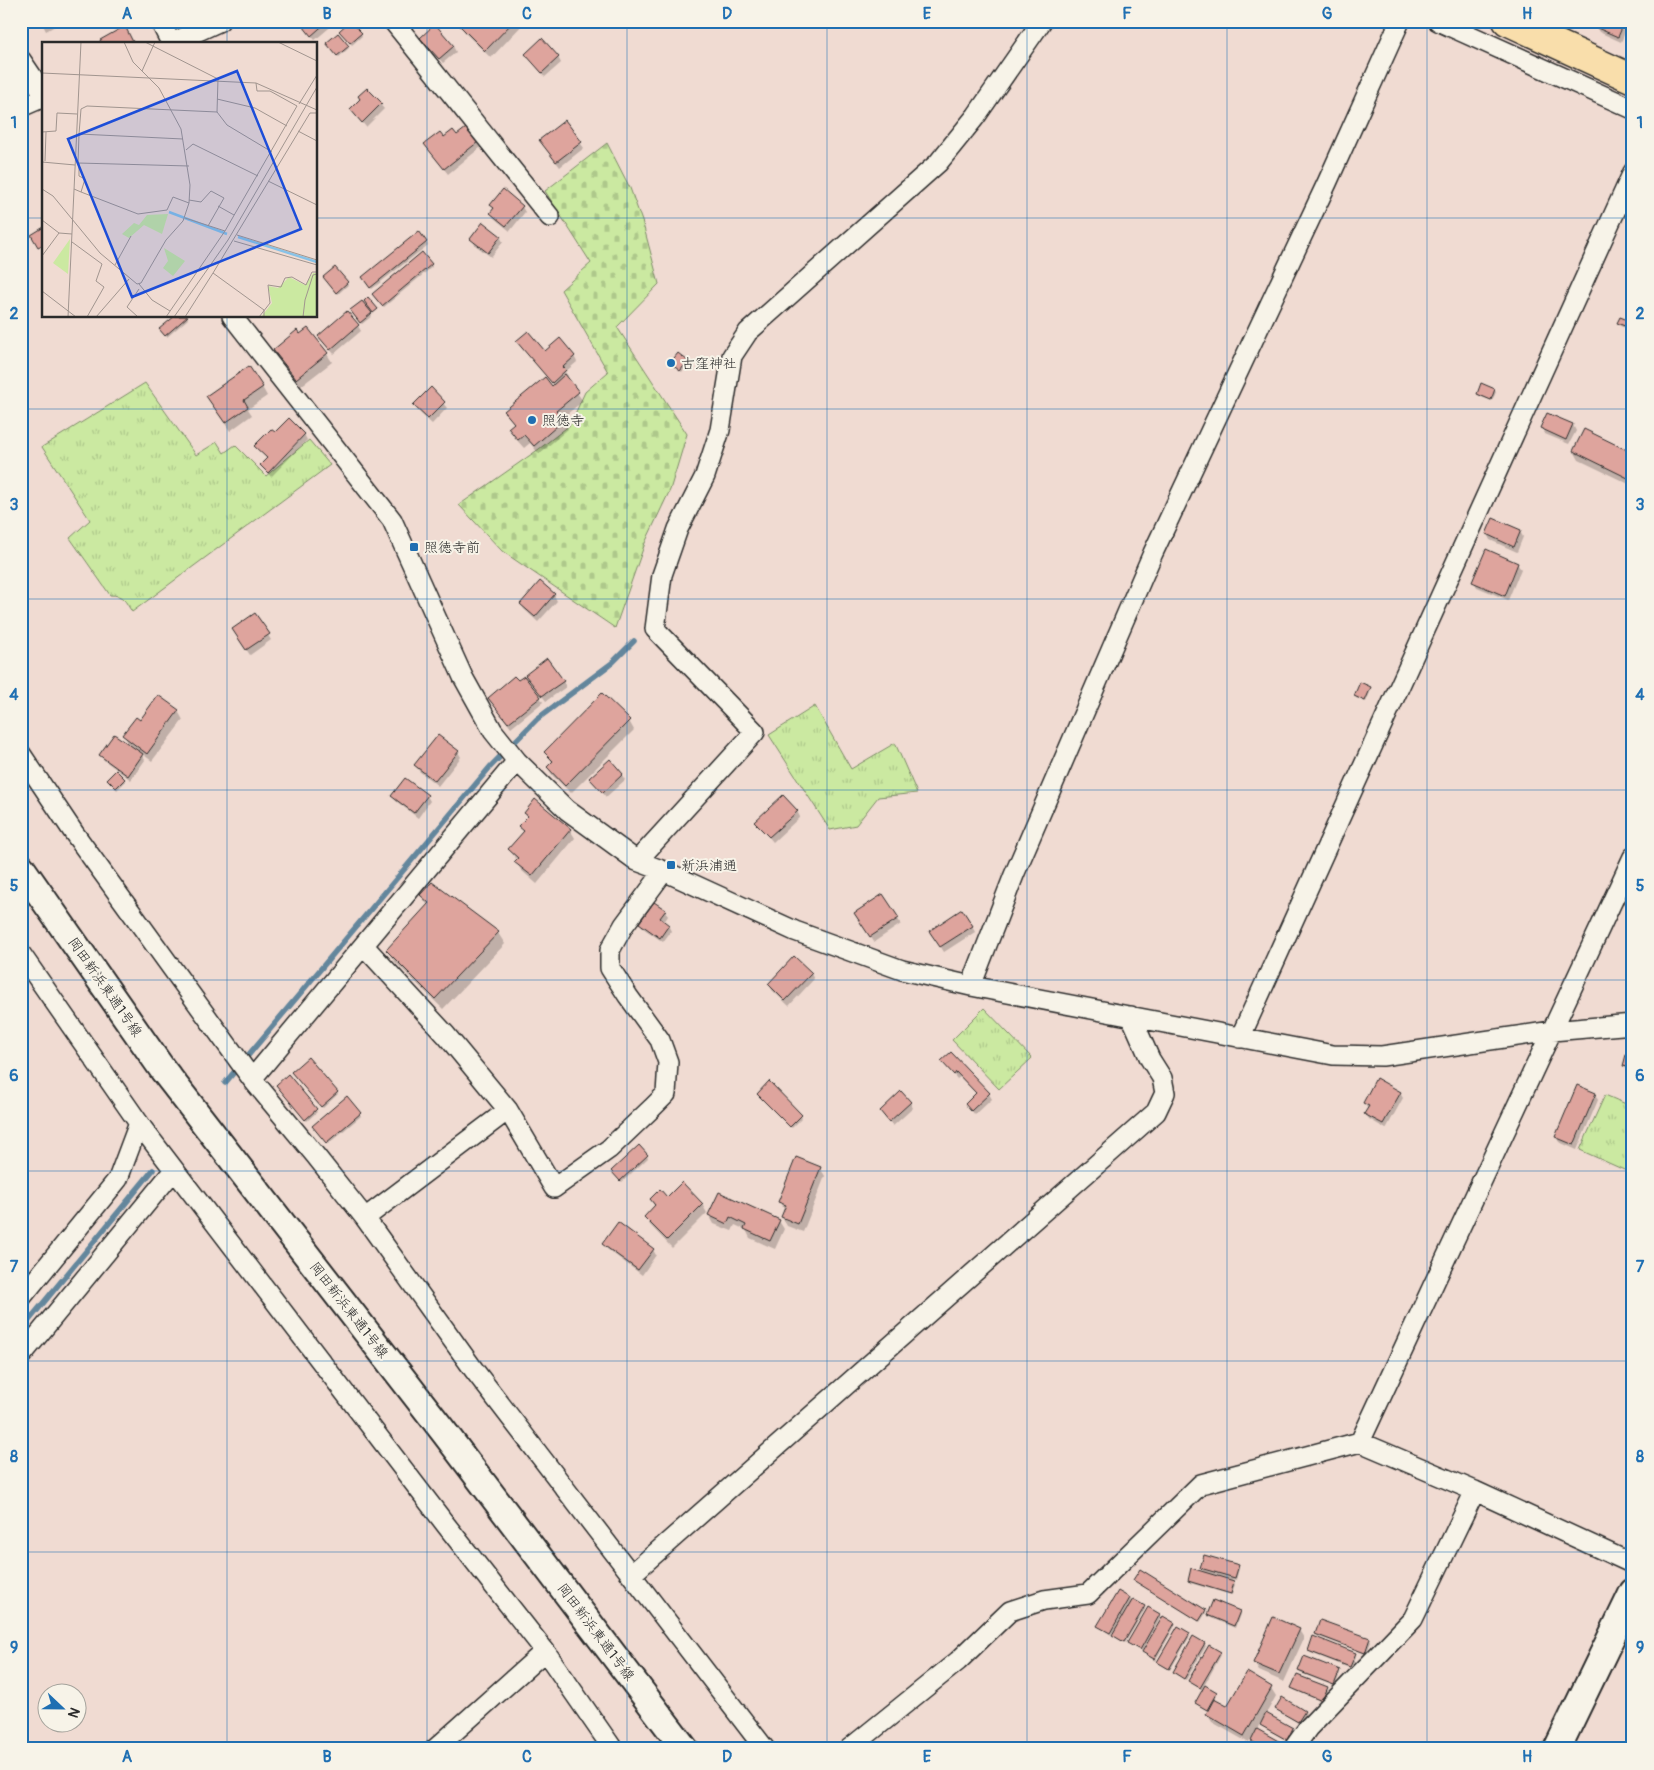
<svg xmlns="http://www.w3.org/2000/svg" width="1654" height="1770" viewBox="0 0 1654 1770" font-family="Pangolin,'Klee One',sans-serif">
<defs>
<pattern id="grass-tufts" width="24" height="20" patternUnits="userSpaceOnUse" patternTransform="scale(1.25)"><rect width="24" height="20" fill="#cbe9a1"/><path d="M3 7l-1-3M5 7V3M7 7l1-3M15 17l-1-3M17 17v-4M19 17l1-3" fill="none" stroke="#aec88b"/></pattern>
<pattern id="cemetery-stones" width="16" height="16" patternUnits="userSpaceOnUse" patternTransform="scale(1.25)"><rect width="16" height="16" fill="#cbe9a1"/><path d="M2 7V4a2 2 0 0 1 4 0v3zM10 15v-3a2 2 0 0 1 4 0v3z" fill="#aec88b"/></pattern>
</defs>
<rect width="100%" height="100%" fill="#f0dbd2"/>
<filter id="ink" filterUnits="userSpaceOnUse"><feTurbulence type="fractalNoise" baseFrequency=".02" numOctaves="2"/><feDisplacementMap in="SourceGraphic" scale="10" xChannelSelector="R" yChannelSelector="G"/><feConvolveMatrix kernelMatrix="1 2 1 2 8 2 1 2 1" color-interpolation-filters="sRGB"/></filter>
<g filter="url(#ink)">
<path fill="url(#grass-tufts)" stroke="#7b8a66" d="M145,383L196,455L217,442L224,453L235,445L266,476L309,440L330,465L132,612C125,601 124,595 110,595L70,538L90,520L42,447Z
M815,706L851,769L895,743L917,793L878,797L856,825L830,830L769,735Z
M984,1008L1032,1058L999,1089L952,1040Z
M1605,1095L1633,1107V1174L1580,1150Z"/>
<path fill="url(#cemetery-stones)" stroke="#7b8a66" d="M607,143L630,188L643,224L659,284L617,327L687,434L670,490L645,543L615,628L502,551L459,505L539,449L570,425L585,392L608,372L561,290L591,263L545,191Z"/>
<path fill="#0003" d="M41,21H64L46,31Z
M299,21H334L335,23L315,40Z
M466,21H526L491,58L466,34L461,26Z
M1598,21H1630L1621,42L1599,32L1596,27Z
M342,33L361,34L362,36L352,45Z
M425,43L453,46L456,52L443,63Z
M329,45L348,46L349,48L339,57Z
M526,54L558,57L561,63L545,77Z
M367,89L384,109L366,127L351,109L361,100Z
M565,122L584,148L560,167L544,146Z
M457,137L477,143L480,148L448,174L429,150L444,139Z
M492,205L522,207L525,212L510,231L494,218L491,213L494,209Z
M419,233L428,245L372,289L365,280Z
M500,236L503,242L491,257L475,245L472,239Z
M431,264L432,267L384,307L375,297Z
M335,268L348,285L338,294L326,279Z
M353,313L371,314L372,316L362,324Z
M187,316L188,319L167,337L162,331Z
M1619,323H1632L1633,326L1631,330L1620,326Z
M358,326L361,331L334,354L323,341Z
M518,341L545,352L574,356L577,362L565,372L568,376L566,378L583,401L561,419L568,429L539,454L530,443L524,448L514,437L510,428L514,424L506,411L554,385Z
M275,350L327,354L332,362L301,386Z
M678,355L688,364L682,372L673,365Z
M262,387L267,396L248,409L252,415L230,431L207,397Z
M431,389L447,408L432,424L418,411L415,405Z
M1494,390L1496,392L1492,401L1479,396L1478,394Z
M1548,414L1573,425L1576,431L1569,444L1545,434L1542,428Z
M275,434H304L307,440L271,477L261,465L267,459L256,446Z
M1574,451L1633,455V486L1579,460Z
M1520,531L1523,537L1517,552L1490,540L1487,534Z
M1517,564L1521,569L1508,600L1477,587L1474,582Z
M540,583L554,595L557,601L538,622L524,609L521,604Z
M255,615L271,640L250,655L236,634Z
M530,680L563,681L566,687L546,701Z
M1370,688L1371,690L1366,702L1356,698L1355,696Z
M540,697L543,702L511,728L489,699Z
M178,711L183,720L152,761L141,753L145,760L131,780L104,760L100,755L130,747L124,735L140,722Z
M629,721L634,730L571,793L553,776L548,768L553,763L545,752Z
M458,752L461,757L438,786L419,771L415,765Z
M622,775L625,780L606,797L591,778Z
M108,779L124,780L125,782L117,790Z
M392,796H427L430,801L418,818L396,801Z
M797,811L800,817L773,842L756,822Z
M525,813L570,830L575,838L537,884L521,870L516,862L517,860L509,849L524,833L520,826L528,817Z
M432,884L498,933L505,944L443,1009L394,961L387,950L428,906L421,895Z
M883,895L901,924L874,942L859,918Z
M665,911L668,916L664,922L668,925L671,931L663,942L643,928L640,923Z
M972,926L975,932L944,952L931,931Z
M794,958L811,974L814,979L789,1006L772,990L769,984Z
M1633,1034V1072L1627,1071L1624,1065Z
M943,1061L989,1094L992,1099L975,1115L966,1104L977,1094L960,1077L957,1079Z
M294,1074L337,1092L338,1094L323,1108Z
M288,1076L317,1112L307,1121L278,1087Z
M1400,1093L1403,1098L1386,1129L1369,1119L1366,1114L1368,1109L1364,1103Z
M1595,1094L1598,1100L1577,1150L1559,1142L1556,1137Z
M759,1096L801,1116L802,1118L792,1128Z
M346,1098L361,1116L328,1144L314,1128Z
M910,1102L913,1108L893,1126L881,1111Z
M647,1155L648,1158L622,1182L614,1174Z
M820,1168L825,1176L803,1232L787,1226L782,1217L785,1211L780,1202Z
M667,1198L702,1204L707,1213L672,1248L650,1225L645,1217L655,1207L651,1200Z
M709,1215L779,1221L784,1229L775,1249L750,1238L746,1230L735,1225L732,1231L714,1224Z
M604,1244L653,1250L656,1255L642,1275L607,1249Z
M1238,1566L1239,1568L1236,1580L1232,1579L1235,1584L1232,1595L1190,1583L1189,1581L1204,1573L1201,1568Z
M1134,1580L1205,1611L1206,1613L1200,1622Z
M1129,1598L1132,1603L1144,1607L1145,1609L1125,1643L1115,1637L1112,1632L1111,1635L1099,1626Z
M1239,1612L1240,1614L1235,1628L1209,1617L1208,1615Z
M1159,1615L1161,1617L1143,1649L1145,1650L1174,1624L1175,1626L1155,1661L1145,1654L1142,1650L1141,1652L1129,1643Z
M1299,1630L1304,1638L1284,1682L1259,1671L1254,1663Z
M1189,1634L1190,1636L1170,1670L1160,1664L1159,1662Z
M1316,1634L1370,1639L1371,1642L1366,1654L1317,1636Z
M1204,1644L1206,1646L1186,1680L1175,1674L1174,1672Z
M1309,1651L1355,1654L1356,1656L1352,1669L1311,1653Z
M1220,1653L1221,1655L1204,1686L1216,1693L1217,1695L1214,1700L1227,1708L1271,1688L1276,1696L1266,1714L1292,1729L1294,1731L1288,1741L1263,1727L1260,1723L1257,1730L1281,1744L1282,1746L1281,1749H1264L1253,1743L1251,1739L1249,1743L1212,1722L1207,1714L1209,1711L1198,1705L1196,1703L1203,1691L1189,1681Z
M1299,1671H1339L1340,1673L1335,1686L1300,1673Z
M1293,1688H1327L1328,1691L1323,1702L1294,1690Z
M1276,1709L1304,1712L1306,1714L1300,1724Z"/>
<g fill="none" stroke-linecap="round" stroke-linejoin="round">
<path stroke="#63869c" stroke-width="5.5" d="M225,1083L490,767L537,719L612,663L634,641
M21,1330L153,1170"/>
</g>
<path fill="#dea49d" stroke="#2b2b2b" d="M299,21H328L311,36Z
M350,21L362,33L350,43L339,31Z
M464,21H514L485,51L460,26Z
M1597,21H1625L1618,37L1595,27Z
M435,24L454,46L439,59L420,38Z
M125,26L134,44H102L100,40Z
M338,33L349,46L337,56L326,43Z
M542,38L559,57L542,73L525,54Z
M367,88L382,103L362,123L350,109L360,99L358,96Z
M565,120L582,142L556,162L539,140Z
M466,128L478,142L444,169L424,144L440,132L444,137L453,130L457,135Z
M503,189L523,206L506,226L490,213L494,208L490,205Z
M483,222L501,236L488,253L470,239Z
M44,227V244L38,247L31,235Z
M419,231L427,242L370,288L362,277Z
M422,252L432,264L382,306L372,294Z
M335,267L348,282L336,293L323,277Z
M368,297L378,309L373,313L364,301Z
M362,301L372,313L360,323L350,310Z
M347,311L359,325L330,350L318,336Z
M175,316H188L165,336L159,329Z
M1620,317L1633,322L1630,328L1617,323Z
M308,328L328,353L296,379L273,350L297,330L300,334Z
M528,331L545,351L560,338L575,356L563,367L566,370L552,383L516,341Z
M678,353L688,361L680,371L670,363Z
M249,366L263,387L244,400L248,407L225,423L206,396Z
M565,374L579,392L556,411L564,420L534,446L524,435L518,440L508,428L514,423L504,411L545,377L552,386Z
M1481,383L1495,389L1491,400L1477,394Z
M431,387L445,402L428,419L413,405Z
M1547,413L1573,424L1566,440L1540,428Z
M289,418L305,434L268,473L260,465L267,458L254,446L271,429L275,432Z
M1584,429L1633,453L1632,480L1573,451Z
M1493,518L1521,530L1514,547L1486,534Z
M1486,549L1518,563L1505,596L1472,582Z
M540,581L555,594L535,617L520,604Z
M255,613L270,634L246,650L232,629Z
M547,658L564,681L542,696L525,675Z
M514,676L518,680L524,676L541,697L508,723L488,698Z
M1360,682L1371,687L1365,701L1354,696Z
M602,693L630,720L565,786L547,767L553,761L544,752Z
M158,695L179,710L147,754L122,735L136,717L140,720Z
M114,734L143,754L128,776L99,755Z
M438,735L459,751L435,781L414,765Z
M610,759L623,774L603,793L589,778Z
M116,770L125,779L116,788L107,779Z
M405,778L428,795L414,813L391,796Z
M783,795L798,811L769,837L754,822Z
M535,799L571,829L532,876L514,862L518,858L508,849L524,831L518,826L528,816L524,813Z
M432,882L499,932L435,999L386,950L429,903L420,895Z
M883,894L899,918L870,937L854,913Z
M654,902L666,910L660,918L669,925L660,938L639,923Z
M962,909L973,926L940,947L929,931Z
M794,956L812,973L785,1001L768,984Z
M1632,1032L1633,1033V1068L1623,1066Z
M951,1052L990,1093L971,1111L965,1104L976,1093L956,1072L954,1075L941,1061Z
M308,1057L338,1092L321,1107L291,1072Z
M288,1074L317,1109L305,1120L276,1085Z
M1376,1078L1401,1092L1383,1124L1364,1114L1369,1106L1363,1103Z
M769,1081L802,1115L790,1127L757,1094Z
M1577,1085L1596,1093L1574,1145L1555,1137Z
M901,1091L911,1102L889,1122L880,1111Z
M347,1096L361,1113L326,1143L312,1126Z
M639,1145L648,1155L620,1181L611,1171Z
M796,1157L821,1167L798,1224L781,1217L786,1205L778,1202Z
M682,1182L703,1204L667,1240L644,1217L655,1205L650,1199L660,1189L667,1197Z
M719,1192L780,1220L770,1241L744,1229L746,1225L730,1217L727,1224L708,1215Z
M618,1222L654,1249L638,1270L602,1244Z
M1204,1555L1239,1565L1235,1578L1200,1568Z
M1191,1568L1234,1581L1231,1594L1188,1581Z
M1140,1569L1206,1610L1199,1621L1133,1580Z
M1118,1591L1130,1598L1110,1633L1097,1626Z
M1133,1599L1145,1606L1124,1642L1112,1635Z
M1213,1600L1240,1611L1234,1626L1207,1615Z
M1148,1607L1160,1614L1140,1650L1127,1643Z
M1163,1616L1175,1623L1154,1659L1142,1652Z
M1273,1617L1300,1629L1279,1674L1253,1663Z
M1320,1620L1370,1638L1365,1653L1315,1634Z
M1178,1626L1190,1633L1169,1669L1157,1662Z
M1193,1636L1205,1643L1184,1679L1173,1672Z
M1313,1636L1356,1653L1350,1667L1308,1651Z
M1209,1645L1221,1652L1200,1688L1188,1681Z
M1304,1656L1340,1670L1334,1685L1298,1671Z
M1247,1672L1272,1687L1244,1736L1206,1714L1214,1699L1227,1706Z
M1297,1675L1328,1687L1322,1701L1291,1688Z
M1205,1685L1217,1692L1207,1710L1195,1703Z
M1282,1697L1305,1711L1298,1722L1275,1709Z
M1266,1713L1293,1728L1287,1740L1260,1725Z
M1257,1729L1282,1743L1278,1749H1265L1251,1741Z"/>
<g fill="none" stroke-linecap="round" stroke-linejoin="round">
<defs>
<path id="street" d="M160,21L171,43
M393,21L550,217
M1438,21L1633,109
M170,44L220,21
M21,60L44,94
M21,107L44,97
M232,316L392,520L463,677L493,731L517,761L567,810L637,861L664,871L795,931L902,970L971,986L1333,1055L1382,1056L1552,1031L1633,1024
M21,754L74,833L252,1079L315,1155L365,1218L474,1370L765,1749
M637,861L755,732L655,629L662,575L678,529L705,476L720,430L732,356L748,332L938,163L976,116L1042,21
M364,946L446,1035L508,1110L554,1188L609,1149L652,1108L666,1094L668,1062L660,1040L628,996L610,968V950L624,925L664,871
M21,954L143,1129L446,1525L545,1651L613,1749
M971,986L1014,875L1153,553L1327,183L1400,21
M1240,1038L1633,172
M252,1079L517,761
M365,1218L508,1110
M21,1298L118,1179L139,1123
M21,1356L174,1170
M1360,1442L1475,1491L1633,1564
M632,1574L1156,1112L1165,1093L1162,1078L1150,1059L1131,1016
M435,1749L545,1651
M849,1749L958,1661L1010,1611L1044,1600L1088,1594L1201,1484L1360,1442L1633,857
M1293,1749L1308,1728L1413,1619L1475,1491"/>
<path id="secondary" d="M21,867L163,1070L444,1432L685,1749
M1557,1749L1633,1592"/>
<path id="primary" d="M1507,21L1633,79"/>
</defs>
<use href="#street" stroke="#2b2b2b" stroke-width="22"/>
<use href="#secondary" stroke="#2b2b2b" stroke-width="30"/>
<use href="#primary" stroke="#2b2b2b" stroke-width="31"/>
<use href="#street" stroke="#f7f3e8" stroke-width="19"/>
<use href="#secondary" stroke="#f7f3e8" stroke-width="26"/>
<use href="#primary" stroke="#f9deab" stroke-width="28"/>
</g>
</g>
<path fill="none" stroke="#1f6fb2" stroke-width="1" stroke-opacity="0.55" d="M227,21V44M427,21V1749M627,21V1749M827,21V1749M1027,21V1749M1227,21V1749M1427,21V1749M21,218H44M316,218H1633M227,316V1749M21,409H1633M21,599H1633M21,790H1633M21,980H1633M21,1171H1633M21,1361H1633M21,1552H1633"/>
<g fill="#1f6fb2" stroke="#f7f3e8" stroke-width="2">
<circle cx="671" cy="363" r="5"/>
<circle cx="532" cy="420" r="5"/>
<rect x="409" y="542" width="10" height="10" rx="2.5"/>
<rect x="666" y="860" width="10" height="10" rx="2.5"/>
</g>
<g text-anchor="middle" dominant-baseline="central" stroke-width="4" stroke-linejoin="round" paint-order="stroke">
<g font-size="14" fill="#2b2b2b" stroke="#f7f3e8" text-anchor="start">
<text x="681" y="363">古窪神社</text>
<text x="542" y="420">照徳寺</text>
<text x="424" y="547">照徳寺前</text>
<text x="681" y="865">新浜浦通</text>
</g>
<g font-size="14" fill="#2b2b2b" stroke="#f7f3e8">
<text transform="translate(105 987) rotate(55)">岡田新浜東通1号線</text>
<text transform="translate(349 1310) rotate(52)">岡田新浜東通1号線</text>
<text transform="translate(596 1632) rotate(53)">岡田新浜東通1号線</text>
</g>
</g>
<g transform="translate(42 42)">
<rect width="275" height="275" fill="#f0dbd2"/>
<path d="M28,197L26,232L11,221ZM122,206L143,219L131,234L121,226L126,219Z" fill="#cbe9a1"/>
<path d="M126,172L120,192L102,183L87,196L80,192L92,181L97,183L105,173Z" fill="#cbe9a1"/>
<path d="M271,231H275V275H219L230,261L226,244L236,246L247,235L263,243Z" fill="#cbe9a1"/>
<path fill="none" stroke="#88c2e7" stroke-width="2.5" d="M127,170L185,192M196,195L275,220"/>
<path fill="none" stroke="#a1958f" stroke-width="1" d="M103,0L176,37L175,70M236,0L275,19M100,29L113,0M0,31L214,41L275,68M175,57L213,66L245,84M257,62L275,33M256,89L275,99M0,90L14,89L15,71L35,72M37,92L39,67L45,64L175,70L185,83L230,110M144,108L151,102L216,134M3,119L4,90M0,120L33,123M36,121L37,92L141,97M36,121L147,124M226,139L275,163M0,147L11,154L58,211L95,242L99,241L124,198L141,179L147,161L148,143L139,87L117,46L91,20L82,0M32,147L39,150L43,137L37,134V121M39,150L96,172L125,168L131,155L147,161M147,158L159,160L169,149L182,156L166,184M176,164L192,173M143,176L183,189M0,178L17,191M195,193L275,218M192,199L275,223M30,200L60,222L54,239L62,245L45,275M0,214L17,191L30,192M73,223L89,194M97,242L110,258L128,269M0,249L34,275M26,275L39,0M54,275L87,237M96,275L85,265L97,247M124,275L183,189L255,64L228,49H215L214,41M132,275L186,198L275,45M143,275L171,231M217,275L228,261L226,243L239,245L243,236L250,235L264,243L270,230H275M222,275V268L171,231L268,71H275M261,275L263,258L271,233L275,232"/>
<path fill="#1d4ed8" fill-opacity="0.15" stroke="#1d4ed8" stroke-width="2.5" d="M195,29L259,187L90,255L26,97Z"/>
<rect width="275" height="275" fill="none" stroke="#2b2b2b" stroke-width="2.5"/>
</g>
<rect width="1654" height="1770" fill="none" stroke="#f7f3e8" stroke-width="55"/>
<g transform="translate(62 1708) rotate(112)"><circle r="24" fill="#f7f3e8" stroke="#a5a39c"/>
<path d="M0-4L9 19L0 12L-9 19Z" fill="#1f6fb2"/>
<text y="-8" font-size="14" font-weight="bold" text-anchor="middle" fill="#2b2b2b">N</text>
</g>
<rect x="28" y="28" width="1598" height="1714" fill="none" stroke="#1f6fb2" stroke-width="2"/>
<g font-size="16" text-anchor="middle" font-weight="bold" fill="#1f6fb2">
<text x="127" y="19">A</text>
<text x="327" y="19">B</text>
<text x="527" y="19">C</text>
<text x="727" y="19">D</text>
<text x="927" y="19">E</text>
<text x="1127" y="19">F</text>
<text x="1327" y="19">G</text>
<text x="1527" y="19">H</text>
<text x="14" y="128">1</text>
<text x="1640" y="128">1</text>
<text x="14" y="319">2</text>
<text x="1640" y="319">2</text>
<text x="14" y="510">3</text>
<text x="1640" y="510">3</text>
<text x="14" y="700">4</text>
<text x="1640" y="700">4</text>
<text x="14" y="891">5</text>
<text x="1640" y="891">5</text>
<text x="14" y="1081">6</text>
<text x="1640" y="1081">6</text>
<text x="14" y="1272">7</text>
<text x="1640" y="1272">7</text>
<text x="14" y="1462">8</text>
<text x="1640" y="1462">8</text>
<text x="14" y="1653">9</text>
<text x="1640" y="1653">9</text>
<text x="127" y="1762">A</text>
<text x="327" y="1762">B</text>
<text x="527" y="1762">C</text>
<text x="727" y="1762">D</text>
<text x="927" y="1762">E</text>
<text x="1127" y="1762">F</text>
<text x="1327" y="1762">G</text>
<text x="1527" y="1762">H</text>
</g>
</svg>
